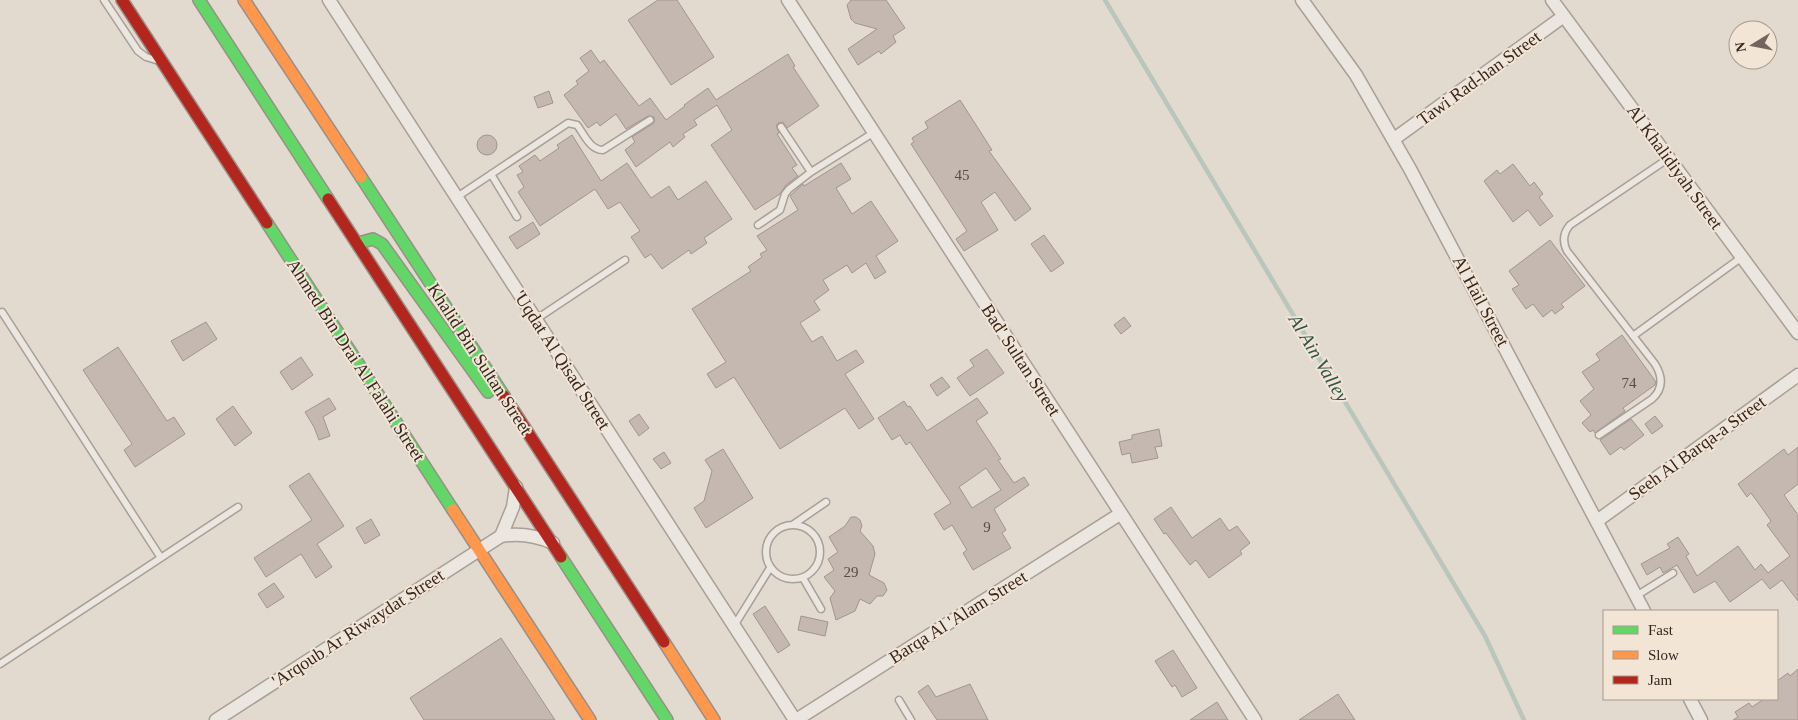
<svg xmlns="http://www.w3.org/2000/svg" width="1798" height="720" viewBox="0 0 1798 720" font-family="'Times New Roman',serif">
<rect width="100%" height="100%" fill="#e2d9cf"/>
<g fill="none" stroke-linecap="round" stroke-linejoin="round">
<path stroke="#b9c6bc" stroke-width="4.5" d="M1105,0L1485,636L1524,720"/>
</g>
<path fill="#c5b8b0" stroke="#a2958f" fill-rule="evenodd" d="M658,0H677L714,57L671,85L628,20Z
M851,0H886L905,28L893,36L896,42L881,54L879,51L858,65L848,49L877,29L855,23L851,19L847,5Z
M591,50L600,63L604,60L639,106L650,98L666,120L685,106L684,105L708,88L716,100L788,54L795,66L793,67L819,106L787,128L783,122L779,123L776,125L779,133L777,134L797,165L792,168L798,176L786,185L780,194L755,210L711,145L732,130L717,105L694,120L697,125L683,134L685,137L673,147L670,142L636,167L625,150L635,142L632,137L654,123V117L648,116L626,129L616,114L600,126L597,122L588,128L564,95L578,84L576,81L589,71L580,58Z
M549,91L553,103L538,108L534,97Z
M960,100L992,150L989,151L1031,209L1015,221L995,192L981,202L998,230L964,251L956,239L967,231L911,144L914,142L912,138L928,128L925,122Z
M477 145a10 10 0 1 1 20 0a10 10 0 1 1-20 0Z
M572,135L601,181L627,163L651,198L669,186L678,200L706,181L732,219L704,238L707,243L691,254L689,250L662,269L651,254L645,258L631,237L640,231L620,202L608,209L595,189L540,226L518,192L524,187L517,175L523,172L519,166L535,155L540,161L559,148L557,145Z
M841,163L851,179L836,188L852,214L871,201L898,241L876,256L886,272L875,279L866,263L852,273L847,265L823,280L829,290L814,301L820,310L800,323L812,342L822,336L837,361L856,350L864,362L845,374L874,419L859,429L845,408L780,449L734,377L716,388L707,374L726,362L692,309L751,271L748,267L762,257L760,254L767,250L757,236L798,210L790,196L793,193L803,184L804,186Z
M1513,164L1530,186L1534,182L1543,194L1539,197L1553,216L1540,226L1528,210L1513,222L1484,181L1497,170L1500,174Z
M533,222L540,234L517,249L509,237Z
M1044,235L1064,263L1051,272L1031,244Z
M1550,240L1585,286L1561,304L1564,307L1555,314L1552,310L1543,317L1533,304L1526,309L1512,289L1519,285L1509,271Z
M1124,317L1131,326L1121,334L1114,325Z
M206,322L217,339L183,361L171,341Z
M1622,335L1656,382L1655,385L1623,408L1625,411L1595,433L1593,430L1590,432L1582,423L1591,415L1580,401L1594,389L1582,372L1600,360L1596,354Z
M118,347L167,421L174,417L185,434L135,467L124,450L132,444L83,370Z
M987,349L1004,373L970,396L957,378L974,366L970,360Z
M301,357L313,375L292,390L280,372Z
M942,377L950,387L937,396L930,385Z
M329,398L336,409L323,417L330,436L319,440L314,427L305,412Z
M977,398L988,413L976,421L1001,459L998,460L1014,483L1024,477L1029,485L994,509L1006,530L1002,533L1011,548L973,570L963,553L967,550L952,525L944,530L934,514L951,503L910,442L906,445L900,435L892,440L878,418L904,401L908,407L910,406L927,431ZM986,468L1001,490L972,508L959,487Z
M233,406L252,433L235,446L216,419Z
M639,414L649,428L639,436L629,421Z
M1655,416L1663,426L1652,434L1645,424Z
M1631,419L1644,435L1624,450L1621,447L1610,455L1600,440Z
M1159,429L1162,446L1155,447L1158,458L1132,463L1130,453L1122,455L1119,442L1132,439V435Z
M1798,447V484L1784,495L1798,515V601L1782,580L1770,589L1762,579L1730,602L1715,581L1694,593L1677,565L1663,573L1660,567L1647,575L1641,564L1670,548L1667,544L1678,537L1689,554L1686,556L1697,576L1738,546L1755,570L1761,564L1768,573L1790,556L1767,525L1771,521L1762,508L1751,493L1747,497L1738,484L1784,449L1788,455Z
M723,449L753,498L706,528L694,508L704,501L712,471L705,460Z
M664,452L671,463L661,469L653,459Z
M309,473L344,526L317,544L332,567L316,578L301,554L266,577L254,558L312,520L289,486Z
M1171,507L1192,538L1220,518L1229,531L1237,526L1250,543L1240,551L1242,554L1209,578L1196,560L1190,565L1166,533L1164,534L1154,519Z
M851,517H856L860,520L862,526L860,531L873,546L875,554L869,575L884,583L887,590L883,596H877L870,604L860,599L855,611L836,620L830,598L835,591L824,577L834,570L828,559L838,552L829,537L845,526Z
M371,519L380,535L365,544L356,528Z
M274,583L284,597L267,608L258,594Z
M765,606L790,645L778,653L753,614Z
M801,616L828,622L825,636L798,630Z
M501,638L555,720H424L410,698Z
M1173,650L1197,688L1182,697L1175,685L1172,687L1155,661Z
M1798,669V720H1733L1738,717L1735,712L1749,703L1752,707L1764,699H1777V681L1788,673L1790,676Z
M970,684L988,720H937L918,692L928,685L936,697Z
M1338,694L1355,720H1299Z
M1217,702L1228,720H1190Z"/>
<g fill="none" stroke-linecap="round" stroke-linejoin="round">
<defs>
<path id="lane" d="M104,0L138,51L146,57L156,60
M781,127L811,172
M491,174L517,217
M457,197L568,123L577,125C584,134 590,150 603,150L650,120
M758,225L780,210L785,194L789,189L811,172L873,133
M2,312L161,558
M535,320L625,260
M1633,336L1742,257
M1599,435L1652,399C1663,389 1663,377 1655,364L1567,251C1562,241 1563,233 1570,225L1669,158
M794,524L826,502
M766 552a27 27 0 1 1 54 0a27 27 0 1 1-54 0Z
M803,578L821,609
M1636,596L1673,573
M734,626L770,568
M0,664L238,507
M899,700L911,720"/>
<path id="street" d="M329,0L795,720
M788,0L1255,720
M1302,0L1356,75L1410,169L1644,611
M1552,0L1798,333
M1394,139L1564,16
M1597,521L1798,375
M501,536L513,507L516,487
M1690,699L1701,720
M216,720L501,536C519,533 535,535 553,543
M796,720L1120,514"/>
<path id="fast" d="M199,0L328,199
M361,177L504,396
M267,223L453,510
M359,246L362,242L373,239L382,244L488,392
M561,557L667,720"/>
<path id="slow" d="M244,0L361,177
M453,510L590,720
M664,642L714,720"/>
<path id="jam" d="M122,0L267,223
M328,199L561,557
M504,396L664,642"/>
</defs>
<use href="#lane" stroke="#a89f97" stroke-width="9"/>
<use href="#street" stroke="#a89f97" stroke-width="15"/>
<use href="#fast" stroke="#978f88" stroke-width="14"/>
<use href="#slow" stroke="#978f88" stroke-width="14"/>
<use href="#jam" stroke="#978f88" stroke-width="14"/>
<use href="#lane" stroke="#ebe6e0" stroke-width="6"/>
<use href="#street" stroke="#ebe6e0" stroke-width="12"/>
<use href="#fast" stroke="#63d668" stroke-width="11"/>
<use href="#slow" stroke="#ff974d" stroke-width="11"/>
<use href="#jam" stroke="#b3261e" stroke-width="11"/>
</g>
<g text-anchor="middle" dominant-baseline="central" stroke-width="4" stroke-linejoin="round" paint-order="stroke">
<g font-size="15" fill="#5a4b45">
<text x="962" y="175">45</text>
<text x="1629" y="383">74</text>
<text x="987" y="527">9</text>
<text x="851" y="572">29</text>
</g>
<g font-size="18" fill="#362721" stroke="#f2e5d6">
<text transform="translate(1479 78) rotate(-36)">Tawi Rad-han Street</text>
<text transform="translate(1675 167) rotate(54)">Al Khalidiyah Street</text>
<text transform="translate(1481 301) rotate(62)">Al Hail Street</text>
<text transform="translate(480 359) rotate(57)">Khalid Bin Sultan Street</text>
<text transform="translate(356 360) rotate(57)">Ahmed Bin Drai Al Falahi Street</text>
<text transform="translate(562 360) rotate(57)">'Uqdat Al Qisad Street</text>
<text transform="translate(1021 360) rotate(57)">Bad' Sultan Street</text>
<text transform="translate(1697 448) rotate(-36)">Seeh Al Barqa-a Street</text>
<text transform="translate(958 617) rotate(-32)">Barqa Al 'Alam Street</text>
<text transform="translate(358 628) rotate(-33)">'Arqoub Ar Riwaydat Street</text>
</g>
<g font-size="19" font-style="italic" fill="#31544c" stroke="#f2e5d6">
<text transform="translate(1319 358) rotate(59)">Al Ain Valley</text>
</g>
</g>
<rect x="1603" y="610" width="175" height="90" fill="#f2e5d6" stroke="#a7998e"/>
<rect x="1613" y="626" width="25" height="8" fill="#63d668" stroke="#a7998e"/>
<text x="1648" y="635" font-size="15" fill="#362721">Fast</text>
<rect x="1613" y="651" width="25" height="8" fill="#ff974d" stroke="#a7998e"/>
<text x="1648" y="660" font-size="15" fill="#362721">Slow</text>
<rect x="1613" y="676" width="25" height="8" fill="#b3261e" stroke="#a7998e"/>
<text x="1648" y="685" font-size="15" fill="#362721">Jam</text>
<g transform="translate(1753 45) rotate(260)"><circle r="24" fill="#f2e5d6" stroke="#a7998e"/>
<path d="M0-4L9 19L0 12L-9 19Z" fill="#72655e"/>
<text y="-8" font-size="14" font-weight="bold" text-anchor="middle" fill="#362721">N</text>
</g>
</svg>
